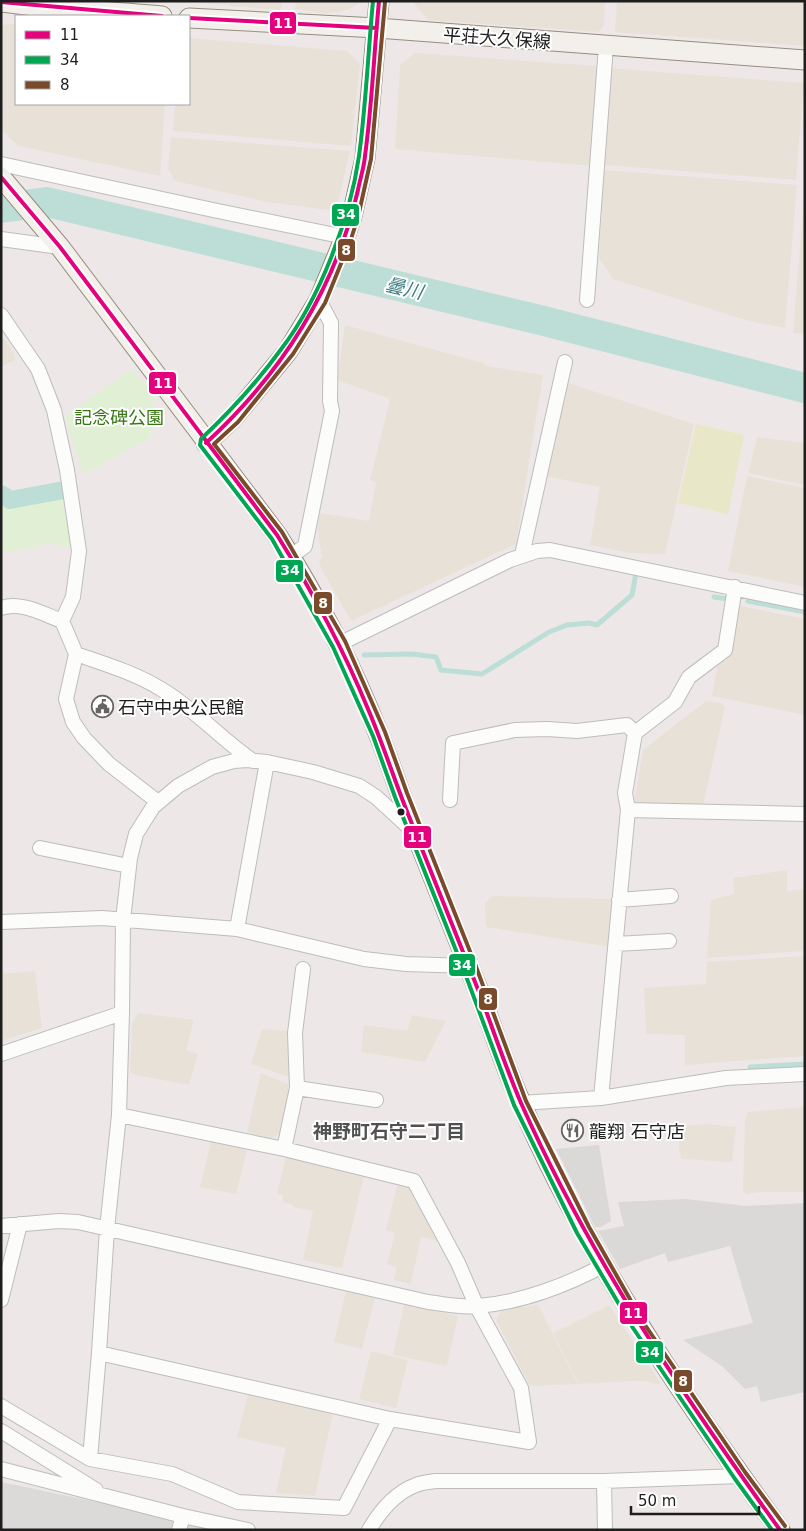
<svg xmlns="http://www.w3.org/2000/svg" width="806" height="1531" viewBox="0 0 806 1531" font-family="'DejaVu Sans','Noto Sans JP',sans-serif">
<rect width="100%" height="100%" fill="#ede8e7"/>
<path fill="#dcd9d9" d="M1,1482L229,1530H1Z"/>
<path fill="#e8e1d7" d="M177,1H227V5Z
M229,1H282L281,10L228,6Z
M296,1H361L352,8L339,12L323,13L295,9Z
M412,1H605L604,24L599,32L428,20Z
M617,1H805V46L615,32Z
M12,24H16V104H165L160,176L19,146L1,130V25Z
M189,38L347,51L360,64L351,146L173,131L175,104H189Z
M415,53L597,66L592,166L395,149L400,65Z
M609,68L804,83L796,180L604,165Z
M171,137L350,151L336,211L267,202L175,181L168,169Z
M604,170L797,185L785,328L749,321L613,279L599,258Z
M805,190V334L793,333L797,282Z
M345,325L483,363L486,366L543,375L516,544L351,621L321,568L319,561L322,557L317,526L320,513L369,521L376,482L370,480L390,399L337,380Z
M1,334L15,356V360L1,367Z
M565,382L694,424L665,554L631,553L590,545L600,487L545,476Z
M757,437L805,443V485L748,473Z
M747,476L805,488V587L728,571Z
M740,606L805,619V715L712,696L717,667L729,658Z
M706,701L721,703L725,707L703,806L640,804L635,801V798L643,750Z
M787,870V891L805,889V951L707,958L711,900L734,894L733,878Z
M493,896L614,899L610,947L486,927L485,903Z
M805,956V1056L685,1065V1035L646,1034L644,988L706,984L707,962Z
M35,971L42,1028L1,1041V974Z
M138,1013L194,1020L186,1050L198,1054L189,1085L136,1075L131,1073L130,1071L132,1023Z
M412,1015L446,1021L425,1062L361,1052L364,1025L407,1031Z
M262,1029L288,1031L289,1077L251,1064Z
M261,1073L288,1084L289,1096L279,1135L269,1139L247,1132Z
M805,1107V1192H762L746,1194L743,1191L745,1120L748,1112Z
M707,1124L736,1127L732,1162L682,1159L679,1151L680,1126Z
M211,1141L247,1150L236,1194L200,1187Z
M286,1157L364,1176L342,1268L303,1260L313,1211L293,1207V1205L283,1202V1195L277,1194Z
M398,1183L411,1187L438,1241L421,1237L411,1284L394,1280L397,1267L387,1264L395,1233L386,1230Z
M346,1291L375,1298L362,1349L334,1342Z
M404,1305L458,1316L447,1366L393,1355Z
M538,1305L578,1384L530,1386L496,1320L501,1310Z
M609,1305L660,1382L659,1385L646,1381H635L579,1384L553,1333Z
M371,1351L408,1360L396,1408L359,1399Z
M249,1389L334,1408L315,1496L276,1493L288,1437L285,1448L237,1437Z"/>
<path fill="#e8e7c7" d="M696,424L744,435L728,514L678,503Z"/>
<path fill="#e1f0d4" d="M132,369L155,396L150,438L83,474L65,416Z
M65,493L73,549L51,543L9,552L1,551V496L9,502Z"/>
<path fill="#dbd8d8" d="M599,1145L611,1221L601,1227H595L556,1149Z
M686,1199L746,1206L805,1203V1392L761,1402L757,1386L745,1389L723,1367L683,1340L753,1323L730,1246L668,1262L665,1253L620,1269L598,1231L624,1226L618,1202Z"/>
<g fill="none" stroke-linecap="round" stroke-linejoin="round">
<path stroke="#bdded6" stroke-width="5" d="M714,597L728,599
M748,601L805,612
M364,655L412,654L436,657L441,670L482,674L549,632L567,625L589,623L597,625L632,595L636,573
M750,1067L805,1064"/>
<path stroke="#bdded6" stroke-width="18" d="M1,494L10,500L64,490"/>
<path stroke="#bdded6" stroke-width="30" d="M1,208L47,202L540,320L805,388"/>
<defs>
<path id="street" d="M1,164L213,210L345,237
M1,239L60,247
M587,300L606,46
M1,315L38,369L54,410L67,470L79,551L73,597L62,621L76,654C105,664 135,673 161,689C195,709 221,739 253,761
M522,555L565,362
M290,557L305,546L332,411L330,401L331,323L319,300
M1,608C21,601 43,614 62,621
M339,644L510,560L537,551L550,550L805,603
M76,654L66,699L73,722L84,738L109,764L158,802
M450,800L453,743L515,730L547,729L577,731L627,725L635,733
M628,810L805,814
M40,848L129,866
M619,900L671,896
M1,922L102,918L237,929L364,959L406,964L469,966
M237,929L267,762
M616,944L669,941
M1,1054L122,1013
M297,1088L376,1100
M601,1098L628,810L625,793L635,733L675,702L689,677L725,650L735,587
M520,1103L601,1098L726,1078L805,1074
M284,1149L297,1088L295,1033L303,969
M1,1226L59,1221L78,1222L428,1302C444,1304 462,1308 478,1306C519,1303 568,1285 604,1265
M1,1300L20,1224
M99,1353L390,1419L529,1442L521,1388L477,1307L458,1263L414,1181L284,1149L119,1115
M1,1406L90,1459
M390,1419L344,1508L238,1502L172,1474L90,1459L99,1353L107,1229L119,1115L122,1013L123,920L130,858L136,834L153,807L178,786L212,767L234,761L247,760L267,762L313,772L359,786L376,797L413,831
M1,1431L96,1490
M1,1469L183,1516L248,1530
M604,1481L605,1530
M179,1530L183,1516
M369,1530C380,1511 395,1493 416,1485C422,1482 430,1482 436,1481H604L740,1476"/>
<path id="secondary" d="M1,2C54,9 108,11 162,16
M189,18L377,28L805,60
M1,177L60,247L277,535C317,598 352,666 379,735C389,760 397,785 406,809C430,870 455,931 479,992C493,1029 505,1067 521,1103C587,1256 682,1396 780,1530
M206,443L233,418L288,351L319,300L345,237L352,216L365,158L379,1"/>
</defs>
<use href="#street" stroke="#bebcbc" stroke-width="16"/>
<use href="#secondary" stroke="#968d80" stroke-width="21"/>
<use href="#street" stroke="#fcfcfb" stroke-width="14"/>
<use href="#secondary" stroke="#f3efea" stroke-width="19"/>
<defs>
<path id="bus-1" d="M1,2L162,16
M189,18L377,28
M1,177L60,247L277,535C312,591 343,648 368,709C383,744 394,779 408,814C432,874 456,933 479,992C493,1029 505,1066 521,1103C589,1256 682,1394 780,1530
M206,443C281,374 335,290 358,190C360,179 364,168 365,156C372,105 374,53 379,1"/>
<path id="bus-2" d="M373,1C368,53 366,105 359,156C350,219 320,298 282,348C258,381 231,411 201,439L200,445L272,539L333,647L373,736L395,797L463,968L514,1105L577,1233L633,1328L735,1479L772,1530"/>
<path id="bus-3" d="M385,2L371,159L358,217L351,239L325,303L293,354L238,422L214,444L282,532L345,641L385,732L407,793L475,964L526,1101L589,1227L643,1322L745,1472L785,1526"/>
</defs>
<use href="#bus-1" stroke="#fff" stroke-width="8"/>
<use href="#bus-2" stroke="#fff" stroke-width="8"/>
<use href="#bus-3" stroke="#fff" stroke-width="8"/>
<use href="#bus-1" stroke="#e5007d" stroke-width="4"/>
<use href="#bus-2" stroke="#00a651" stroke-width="4"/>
<use href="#bus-3" stroke="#7a4b2a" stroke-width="4"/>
</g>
<defs>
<symbol id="civic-ring" viewBox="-11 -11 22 22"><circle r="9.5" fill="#fff" stroke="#666564" stroke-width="1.5"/><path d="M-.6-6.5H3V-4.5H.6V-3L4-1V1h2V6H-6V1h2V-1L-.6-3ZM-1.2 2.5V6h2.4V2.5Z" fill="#666564"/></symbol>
<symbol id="restaurant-ring" viewBox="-11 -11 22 22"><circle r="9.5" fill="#fff" stroke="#666564" stroke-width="1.5"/><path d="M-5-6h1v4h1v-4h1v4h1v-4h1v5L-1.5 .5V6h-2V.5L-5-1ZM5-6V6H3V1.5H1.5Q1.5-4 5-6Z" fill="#666564"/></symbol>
</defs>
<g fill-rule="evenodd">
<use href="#civic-ring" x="90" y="694" width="25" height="25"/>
<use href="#restaurant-ring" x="560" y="1118" width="25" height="25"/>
</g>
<circle fill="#1e1e1e" stroke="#fff" stroke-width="2" cx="401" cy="812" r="4.5"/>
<g text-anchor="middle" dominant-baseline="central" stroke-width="4" stroke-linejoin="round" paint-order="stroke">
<g font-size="18" fill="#1e1e1e" stroke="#fff">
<text transform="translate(497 38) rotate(4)">平荘大久保線</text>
</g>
<g font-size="18" fill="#377712" stroke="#fff">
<text x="119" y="417">記念碑公園</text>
</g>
<g font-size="18" fill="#1e1e1e" stroke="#fff" text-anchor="start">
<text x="118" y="707">石守中央公民館</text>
<text x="589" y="1131">龍翔 石守店</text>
</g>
<g font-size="19" font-style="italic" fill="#407f82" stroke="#fff">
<text transform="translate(404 288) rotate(13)">曇川</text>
</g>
<g font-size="19" font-weight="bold" fill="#515151" stroke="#fff">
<text x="389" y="1131">神野町石守二丁目</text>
</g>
</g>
<g stroke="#fff" stroke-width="2">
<rect x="269" y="11" width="28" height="24" rx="5" fill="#e5007d"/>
<rect x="331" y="203" width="29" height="24" rx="5" fill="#00a651"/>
<rect x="337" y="238" width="19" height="24" rx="5" fill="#7a4b2a"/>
<rect x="148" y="371" width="29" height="24" rx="5" fill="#e5007d"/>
<rect x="275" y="559" width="29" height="24" rx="5" fill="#00a651"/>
<rect x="313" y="591" width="20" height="24" rx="5" fill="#7a4b2a"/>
<rect x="403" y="825" width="29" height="24" rx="5" fill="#e5007d"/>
<rect x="448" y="953" width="28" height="24" rx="5" fill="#00a651"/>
<rect x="478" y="987" width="20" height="24" rx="5" fill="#7a4b2a"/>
<rect x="619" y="1301" width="29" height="24" rx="5" fill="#e5007d"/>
<rect x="635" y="1340" width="29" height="24" rx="5" fill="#00a651"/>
<rect x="673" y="1369" width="20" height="24" rx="5" fill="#7a4b2a"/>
</g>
<g font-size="14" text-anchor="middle" font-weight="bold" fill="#fff">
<text x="283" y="28">11</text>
<text x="346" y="219">34</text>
<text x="346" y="255">8</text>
<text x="163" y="388">11</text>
<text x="290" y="575">34</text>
<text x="323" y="608">8</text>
<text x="417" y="842">11</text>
<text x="462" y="970">34</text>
<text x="488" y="1004">8</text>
<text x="633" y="1318">11</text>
<text x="650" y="1357">34</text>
<text x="683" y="1386">8</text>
</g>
<rect width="806" height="1531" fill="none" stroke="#1e1e1e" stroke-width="5"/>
<rect x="15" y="15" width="175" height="90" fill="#ffffff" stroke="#a5a5a5"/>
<rect x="25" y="31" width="25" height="8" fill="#e5007d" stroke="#a5a5a5"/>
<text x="60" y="40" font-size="15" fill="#1e1e1e">11</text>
<rect x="25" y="56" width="25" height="8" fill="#00a651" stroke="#a5a5a5"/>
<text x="60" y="65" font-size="15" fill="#1e1e1e">34</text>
<rect x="25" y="81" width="25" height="8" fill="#7a4b2a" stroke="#a5a5a5"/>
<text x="60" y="90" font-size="15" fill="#1e1e1e">8</text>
<path d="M631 1506v8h128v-8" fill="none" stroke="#1e1e1e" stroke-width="2.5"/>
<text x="638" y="1506" font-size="15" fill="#1e1e1e" stroke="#ffffff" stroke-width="4" paint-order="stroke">50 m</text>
</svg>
